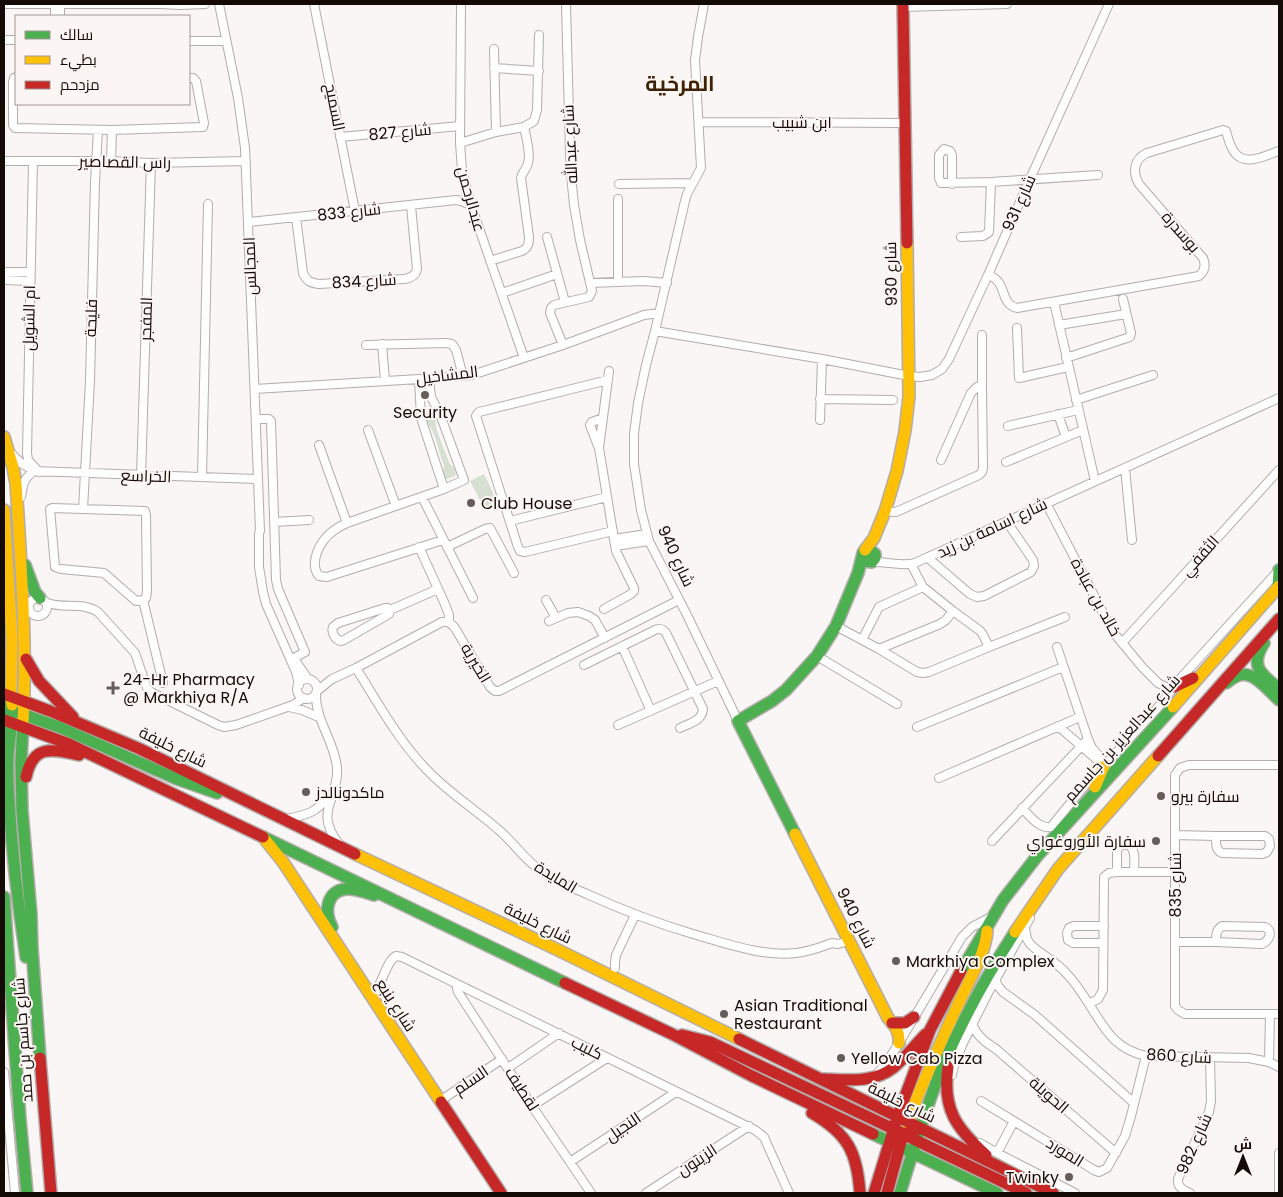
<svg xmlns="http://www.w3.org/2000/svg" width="1283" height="1197" viewBox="0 0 1283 1197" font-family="Poppins,Cairo,sans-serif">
<rect width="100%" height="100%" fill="#f9f6f5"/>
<path fill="#d7dfd2" d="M433,411C437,416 435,419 436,426C438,436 446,454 450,464L454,468L456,474L455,476L447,479L445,478L443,472L444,466C440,456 436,437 431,428C427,422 424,421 424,414Z
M484,474L497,501L484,508L470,481Z"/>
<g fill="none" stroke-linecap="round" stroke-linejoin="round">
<defs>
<path id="street" d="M4,4H159
M55,4V16
M60,4V16
M161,4L180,5L205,4
M219,4L238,98L245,148L258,479L260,531L259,533V567L263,592L266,604L296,672L299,685
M314,4L355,211
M461,4L460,143L462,170L471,205L524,358
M704,4L698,37L695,60L701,168L687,194L685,201L655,331L646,365L638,403L634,434V464L641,510L649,541L687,615L738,721
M903,7L1007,4
M4,40H16
M189,41H226
M494,49L496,132
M494,68L539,71
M16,77L14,78L13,82V125L15,128L112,130L203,127L204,123L196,81L193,78H189
M699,122L905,123
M340,137L460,126
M460,143L496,132L524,127L534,121L537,110L539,35
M4,161H111L151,163L246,161
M33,161L27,453L28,460L39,472
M111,161L112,130
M619,184L693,183
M952,184V155L950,151L944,149L939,155V178L941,183L991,182L1098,175
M618,199V282
M296,217L303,273C306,281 311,283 319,284L404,279C411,278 416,275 417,269L411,206
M249,222L456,200L461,201L471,205
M547,237L565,302
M961,237L983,236L989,232L991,182
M490,261L522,251C528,248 529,244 529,237L521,178C522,172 527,169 528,163C531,154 526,136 524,127
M4,272H30
M988,275C1009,282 998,303 1017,308L1199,276C1205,271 1206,265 1203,258L1139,184C1132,172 1134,159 1147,153L1223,130L1226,131C1228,138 1230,147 1235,153C1246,167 1266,155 1279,151
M4,280L30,281
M590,283L644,281L667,283
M502,293L557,274
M1054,302L1095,481
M1059,325L1126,314
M1017,328L1019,378L1068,367
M655,331L822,359L909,376L920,377L932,375L942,369L949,359L988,275L1030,179L1109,4
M382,344L385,381
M366,345L446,343L452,344L456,350L463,376
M563,345L550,313L551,308L554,305L589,297L592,291L580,240L574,205L572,185L570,153L566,4
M1066,358L1130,337L1131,333L1123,299
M429,378L431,397L440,414L464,480L444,489L347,523C342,525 337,528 333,531C321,540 308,562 319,576L327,577L443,540
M419,379L421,418L444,489
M608,380L479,412L476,416L518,547L520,551L525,552L613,531
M255,389L419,379L472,375L563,345L644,315L659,313
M820,399L893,400
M1076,400L1153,375
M1058,414L1066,437
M256,419H269L271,421L276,580L278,589L305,652L294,658
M820,420L822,359
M1008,426L1078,410
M368,430L396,506
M319,445L347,523
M598,446L590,425L592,422L603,418
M12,454L21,463L34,471L258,479
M941,460L971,393L977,387L982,386
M1006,462L1083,430
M1125,468L1132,540
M141,476L151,163
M202,477L208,204
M21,497C23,485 23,479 34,471
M422,497L473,598
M1046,503L1113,632L1143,668L1158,683L1166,687H1174
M83,509L90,381L95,182L98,130
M885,511L896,512L979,475L982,472L983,468L982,386V335
M510,521L607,497
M274,522L309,520
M614,539L647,534
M615,546L649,541
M419,547L444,602L449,615V622
M447,547L485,529L490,528L514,573
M928,558L970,594L977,597L984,596L1031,572L1034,566L1033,560L1007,522
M872,562C887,561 900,567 915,563L1279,398
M911,564L923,587
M29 607a9 9 0 1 1 18 0a9 9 0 1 1-18 0Z
M143,600L136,601L104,573L61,569L55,567L50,509L52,508L145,511L146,515L147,591L146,598L143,600L163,683
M546,600L556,618
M45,602C62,610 82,601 98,612L135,653L147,688L151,692L218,725L224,727L236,725L293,705L304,698
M604,609L631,594L634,591V588L616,551L599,448L609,371
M390,610L388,608H385L338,623L333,627C331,632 335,640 341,641L344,640L389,614L390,610L438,589
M549,621L568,613L578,612L589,616L595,620L605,638
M836,626L879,649L917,672L923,673L929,672L989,647L1065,617
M862,640L879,607L923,587L953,611L979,630L982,633L989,647
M1122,643L1279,470
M622,646L651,711
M1057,647L1088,739L1092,748L1106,764
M879,649L940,624L946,620L953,611
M817,656L897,704
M297,663L308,679
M584,665L655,630C659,628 663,629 666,633L703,709C702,721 690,723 680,728
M356,668C378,703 398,740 427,770C449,793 476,810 500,831C515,844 526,862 543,872C557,881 572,888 587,894C622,910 656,923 693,934C725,943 763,957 796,953C809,952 821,947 832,943L838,944L849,941
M297 689a10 10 0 1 1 20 0a10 10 0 1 1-20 0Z
M317,691L332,679L356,668L442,622C448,621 451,623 455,628L490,687L495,691H499L679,600
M316,694C315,720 335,742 337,768C339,800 313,811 339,844
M289,707L302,710L316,716
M618,725L718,681
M1058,726L1102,764
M917,727L1063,667
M1279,765H1189L1180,768L1175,775V1006L1178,1010L1185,1014H1279
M939,778L1080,717
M1022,808C1030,816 1039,829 1051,827L1090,779L1104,766L1161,704L1178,681L1279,570
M286,819C306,815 317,813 329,795
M1175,835L1216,836
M1216,836H1265L1269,839L1270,846L1267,852L1262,854L1222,853C1215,850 1216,842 1216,836Z
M992,841L1088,739
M1117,872V850L1121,845L1127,844C1137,849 1134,861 1134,872
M1222,926L1265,927C1274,931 1269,941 1262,944L1216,942C1216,935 1216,930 1222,926Z
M1025,928L1027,939L1030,944C1041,955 1056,961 1066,973C1075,982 1082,993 1089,1004C1105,1029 1114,1049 1146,1056L1249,1058L1269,1062L1279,1067
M1175,942H1216
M1103,943H1073L1068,940L1067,933L1069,928L1074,926H1104
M615,968V962L616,955L635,915
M995,979L998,986L1003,992L1035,1015L1134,1103
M456,984L458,992L532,1106L591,1193
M371,996C383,986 385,962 396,956L402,957L755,1130L764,1137L767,1144L789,1193
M1089,1004L1098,999L1103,990L1104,877L1109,873L1117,872H1175
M972,1024C977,1036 985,1042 996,1049L1116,1153
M1269,1062L1270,1014
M508,1068L559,1033
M4,1072L15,1193
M876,1075L885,1065L899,1043L962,937L972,927L991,917
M952,1075L955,1062L964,1041L988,993L1030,918
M440,1101L502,1059
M981,1101L1094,1170L1099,1172L1107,1168L1125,1136L1131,1116L1146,1056
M532,1106L607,1058
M980,1143L997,1153L1075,1193
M997,1153L1014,1121
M570,1162L676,1092
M646,1193L749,1126
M1190,1193C1183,1190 1177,1187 1178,1179L1209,1112L1211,1101L1210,1058
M1279,1193V1153"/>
<path id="fast" d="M25,565L35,592L40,598
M1278,588L1279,570
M1264,643C1249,666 1261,674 1279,689
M1226,683C1230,680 1235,676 1240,675C1254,671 1269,691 1279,700
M4,696C15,715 10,735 8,755C7,771 8,786 9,801C12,853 18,905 26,957
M16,712L59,727L177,779L217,793
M23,722L21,762L22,810L31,914L32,948L40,1058
M795,834L738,721L772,701L786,690L817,656L836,626L858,573L863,553L865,550H870L875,554V558L872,562L865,561L863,557
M263,837L565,983
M4,897L20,1119L27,1193
M332,927C324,913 326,891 346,889C355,888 365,892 374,895
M961,971L1003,900L1038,855L1173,707
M873,1134L997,1193
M900,1193C913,1151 925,1110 941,1070C961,1022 987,975 1015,932"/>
<path id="slow" d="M4,437L13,467L16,484C21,563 27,642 23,722
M4,510L12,638L11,696L12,705
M865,550L874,538L885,511L897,471L905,431L909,396L907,243
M1173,707L1279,586
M1095,787L1104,766
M795,834L888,1018C895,1026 900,1032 899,1043
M263,837L283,862L441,1102
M355,854L558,950L739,1039
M1015,932L1058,869L1158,756
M908,1130C911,1109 920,1091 928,1072C940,1044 952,1016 966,988C975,969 985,952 987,931"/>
<path id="jam" d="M903,4L907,243
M26,659L39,681L73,717
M1174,687L1193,678
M4,694L50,711L140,749L355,854
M4,720L69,744L263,837
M1158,756L1279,619
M26,777C33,744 52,749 79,755
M565,983L672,1034L752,1076L873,1134
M892,1023H905L914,1017
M682,1035L710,1042L902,1133H911L920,1129
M739,1039L1053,1193
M40,1058L51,1193
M948,1067C942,1109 956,1128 986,1155
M824,1079C847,1080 874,1083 893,1068C905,1058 915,1045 926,1034
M441,1102L501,1193
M812,1113C848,1134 857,1152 860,1193
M909,1137L1026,1193
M874,1193L897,1118L930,1030L961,971
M887,1193L902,1138"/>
</defs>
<use href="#street" stroke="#b3adab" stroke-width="10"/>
<use href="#fast" stroke="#b3adab" stroke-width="14"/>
<use href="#slow" stroke="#b3adab" stroke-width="14"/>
<use href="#jam" stroke="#b3adab" stroke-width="14"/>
<use href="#street" stroke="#fefefe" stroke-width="8"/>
<use href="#fast" stroke="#4caf50" stroke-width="11"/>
<use href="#slow" stroke="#ffc107" stroke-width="11"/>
<use href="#jam" stroke="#c62828" stroke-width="11"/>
</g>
<g fill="#645d5a" stroke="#fbf5f3" stroke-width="2">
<circle cx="425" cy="395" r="5"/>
<circle cx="471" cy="503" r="5"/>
<path d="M110.5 680.5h5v5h5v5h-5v5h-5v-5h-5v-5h5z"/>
<circle cx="306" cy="792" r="5"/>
<circle cx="1161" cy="796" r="5"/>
<circle cx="1156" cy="841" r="5"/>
<circle cx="896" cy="961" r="5"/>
<circle cx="724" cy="1014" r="5"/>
<circle cx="841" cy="1058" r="5"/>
<circle cx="1069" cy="1177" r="5"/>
</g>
<g text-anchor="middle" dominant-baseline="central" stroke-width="4" stroke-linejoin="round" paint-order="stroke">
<g font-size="16" fill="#140b07" stroke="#fbf5f3">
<text transform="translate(335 107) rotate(79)">السميح</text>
<text x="802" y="122">ابن شبيب</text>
<text transform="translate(400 132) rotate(-5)">شارع 827</text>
<text transform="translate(570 144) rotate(-93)">شارع عبدالله</text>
<text transform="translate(125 162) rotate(1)">راس القصاصير</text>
<text transform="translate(471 199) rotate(74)">عبدالرحمن</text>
<text transform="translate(1019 203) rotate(-66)">شارع 931</text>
<text transform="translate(349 212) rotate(-6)">شارع 833</text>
<text transform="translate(1181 232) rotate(49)">بوسدرة</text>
<text transform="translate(250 266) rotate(-92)">المجالس</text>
<text transform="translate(891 274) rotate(-91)">شارع 930</text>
<text transform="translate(364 281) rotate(-3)">شارع 834</text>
<text transform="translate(29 318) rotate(-89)">ام الشويل</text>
<text transform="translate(91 318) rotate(-88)">فليحة</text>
<text transform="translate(146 319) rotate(-88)">المفجر</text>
<text transform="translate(447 375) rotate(-7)">المشاخيل</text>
<text transform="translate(146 476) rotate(2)">الخراسع</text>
<text transform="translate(992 528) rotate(-25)">شارع اسامة بن زيد</text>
<text transform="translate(676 556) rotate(65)">شارع 940</text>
<text transform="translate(1200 556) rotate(-48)">الثقفي</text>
<text transform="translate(1096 597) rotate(61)">خالد بن عبادة</text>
<text transform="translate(476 663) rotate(59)">الخيرية</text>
<text transform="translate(1122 738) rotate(-48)">شارع عبدالعزيز بن جاسمم</text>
<text transform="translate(173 747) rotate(26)">شارع خليفة</text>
<text transform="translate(556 877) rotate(31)">المايدة</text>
<text transform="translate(1175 885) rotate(-90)">شارع 835</text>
<text transform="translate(856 918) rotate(63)">شارع 940</text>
<text transform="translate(538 923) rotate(26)">شارع خليفة</text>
<text transform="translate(396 1005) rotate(57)">شارع ينبع</text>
<text transform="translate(23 1040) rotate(-94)">شارع جاسم بن حمد</text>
<text transform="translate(587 1048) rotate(27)">كليب</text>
<text transform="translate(1179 1056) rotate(3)">شارع 860</text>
<text transform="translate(471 1080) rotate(-34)">السلم</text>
<text transform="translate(522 1089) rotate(57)">لقطيف</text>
<text transform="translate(1049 1095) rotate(41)">الحويلة</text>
<text transform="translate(902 1102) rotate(26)">شارع خليفة</text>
<text transform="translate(623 1127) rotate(-34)">النجيل</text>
<text transform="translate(1194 1144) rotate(-66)">شارع 982</text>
<text transform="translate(1065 1152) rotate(32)">المورد</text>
<text transform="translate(697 1160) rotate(-33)">الزيتون</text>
</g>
<g font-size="16" fill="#140b07" stroke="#fbf5f3" text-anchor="start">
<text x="425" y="412" text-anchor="middle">Security</text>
<text x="481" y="503">Club House</text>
<text x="123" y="679">24-Hr Pharmacy<tspan x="123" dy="18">@ Markhiya R/A</tspan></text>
<text x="316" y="792">ماكدونالدز</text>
<text x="1171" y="796">سفارة بيرو</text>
<text x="1146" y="841" text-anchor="end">سفارة الأوروغواي</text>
<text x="906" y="961">Markhiya Complex</text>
<text x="734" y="1005">Asian Traditional<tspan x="734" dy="18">Restaurant</tspan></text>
<text x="851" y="1058">Yellow Cab Pizza</text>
<text x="1059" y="1177" text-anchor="end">Twinky</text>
</g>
<g font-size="21" font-weight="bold" fill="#3f2106" stroke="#fbf5f3">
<text x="680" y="83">المرخية</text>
</g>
</g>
<rect width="1283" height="1197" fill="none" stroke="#140b07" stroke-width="10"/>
<rect x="15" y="15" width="175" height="90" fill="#fbf5f3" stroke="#9f9795"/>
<rect x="25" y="31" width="25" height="8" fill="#4caf50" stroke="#9f9795"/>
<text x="60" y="40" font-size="15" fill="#140b07">سالك</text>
<rect x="25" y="56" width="25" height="8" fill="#ffc107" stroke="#9f9795"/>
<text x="60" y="65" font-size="15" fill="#140b07">بطيء</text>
<rect x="25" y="81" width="25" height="8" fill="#c62828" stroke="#9f9795"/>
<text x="60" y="90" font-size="15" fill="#140b07">مزدحم</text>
<g transform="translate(1243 1157)" stroke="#fbf5f3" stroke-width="4" paint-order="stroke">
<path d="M0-4L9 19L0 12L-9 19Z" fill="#140b07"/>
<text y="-8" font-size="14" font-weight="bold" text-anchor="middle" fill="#140b07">ش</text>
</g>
</svg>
